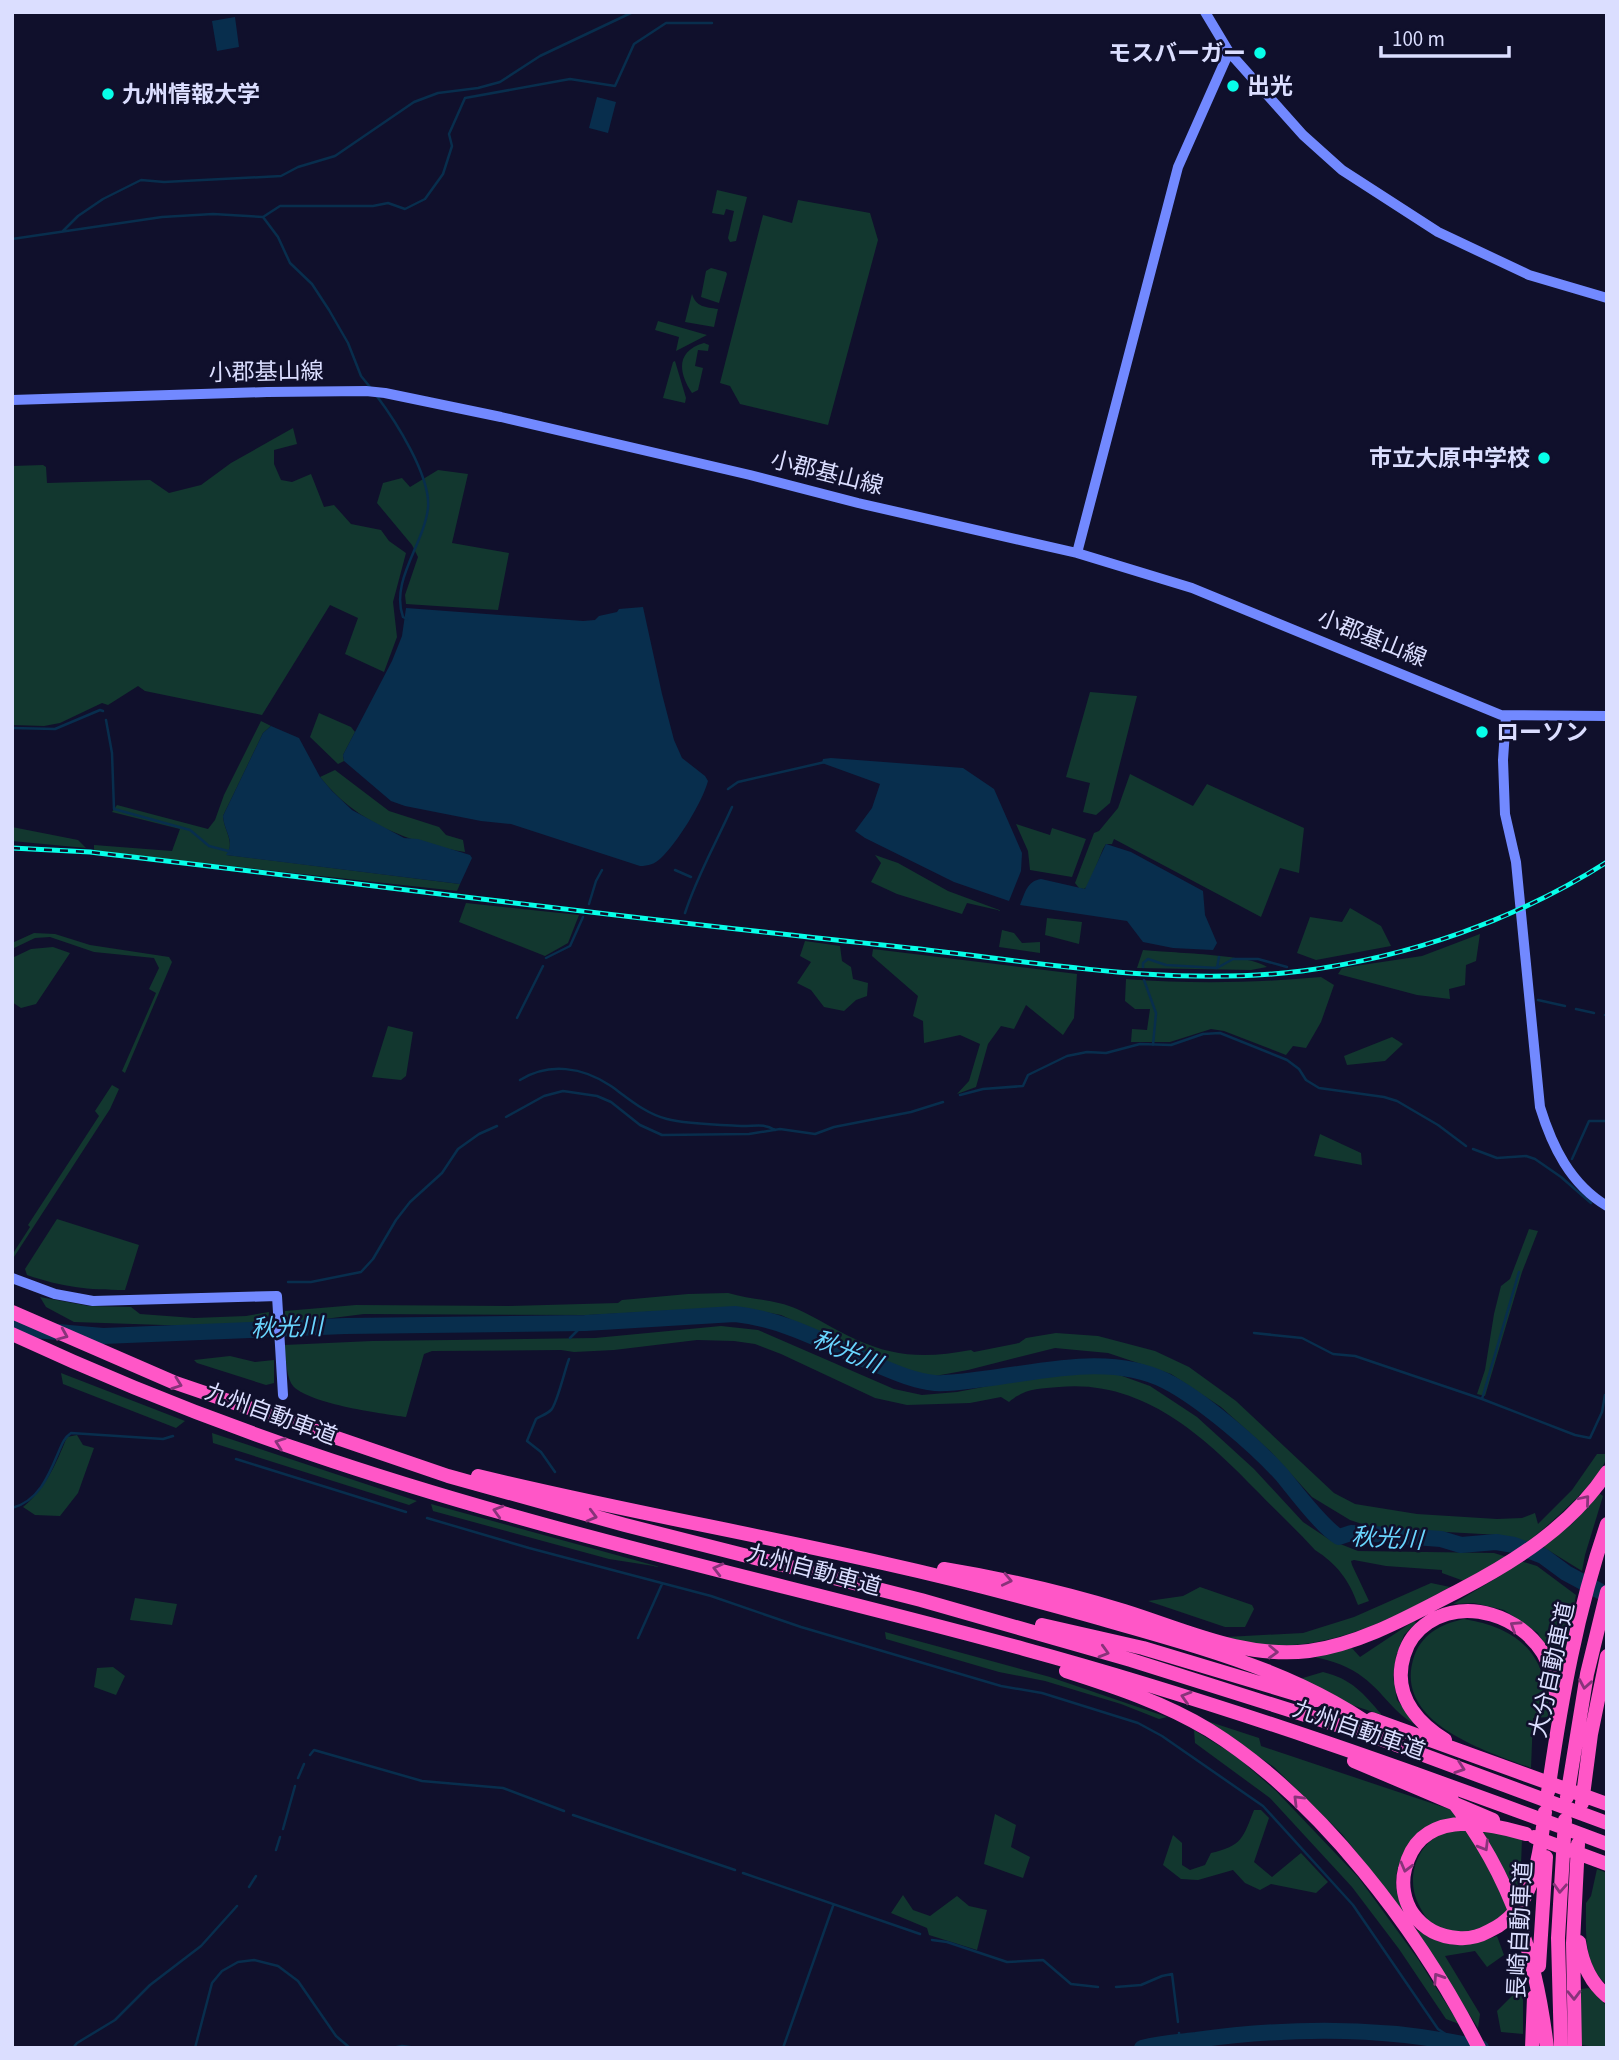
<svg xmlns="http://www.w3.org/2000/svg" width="1619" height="2060" viewBox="0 0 1619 2060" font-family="'Source Sans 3','Noto Sans JP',sans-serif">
<rect width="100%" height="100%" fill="#10102c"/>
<path fill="#12372f" d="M717,190L747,197L736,241L730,242L728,238L734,211L726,209L724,215L712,213Z
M798,200L870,213L878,240L828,425L740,404L730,386L720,383L763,215L792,223Z
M711,268L726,272L727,274L719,303L701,297L706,271Z
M692,294C696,307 705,307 718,309L714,327L685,322Z
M658,321L707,335L676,351L679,337L655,330Z
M704,343L709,345L708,351L698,350L695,366L703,368L698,390L692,393C678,372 676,351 704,343Z
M675,361L686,398L685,403L663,398L673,362Z
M293,428L297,444L274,450V464L281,480L292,482L311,474L324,507L334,505L351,524L381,530L389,541L406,553L393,602L397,637L384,672L345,654L358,618L330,605L262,715L145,691L138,686L108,705L102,703L60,723L44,726L12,725V466L43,465L46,467L47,483L150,480L169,493L201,485L231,463Z
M438,470L468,474L452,543L509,553L498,610L406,604L405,595L418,557L412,545L377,503L383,483L402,478L410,487Z
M1090,692L1137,696L1110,803L1096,815L1083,812L1090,783L1066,777Z
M319,713L351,727L355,732L343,755L344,761L338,764L310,737Z
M261,721L271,726L263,733L223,816C224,831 235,841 227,855L460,884L457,891L94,851V845L172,851L180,829L112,812L117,805L208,829L215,820L224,795Z
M335,770L389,811L439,827L446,835L463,840L465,852C410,843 356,823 320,777Z
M1130,774L1193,806L1207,784L1304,828L1299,873L1280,868L1261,917L1114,839L1112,844H1106L1103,849L1088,886L1084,889L1079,888L1075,883L1094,833L1099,831L1118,808Z
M1016,824L1050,835L1052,828L1086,839L1072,877L1030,870L1028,851Z
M12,827L78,840L86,848L12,841Z
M875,855L898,863L948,891L1002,911L967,903L962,914L897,894L871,882L881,863Z
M466,903L579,915L568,943L545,956L459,922Z
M1350,908L1381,926L1391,946L1316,960L1297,953L1310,917L1342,922Z
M1047,918L1082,922L1079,944L1045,935Z
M1002,930L1014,933L1022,943L1040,942V953L999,947Z
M34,933L55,934L90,945L169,957L172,962L125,1073L122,1071L156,993L149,989L159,968L154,958L94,952L50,937L35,938L12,949V943Z
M1480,934L1476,961L1466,965L1465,985L1449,989L1450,999L1417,995L1338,974L1342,968L1422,956Z
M805,941L840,946L842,961L851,967L853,979L868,983L867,996L856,1000L844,1011L824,1007L811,990L797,983L811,962L800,956Z
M53,947L70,953L36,1004L21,1008L12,1002V958L31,949Z
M873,949L1077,974L1074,1018L1063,1035L1026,1005L1014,1029L1001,1026L988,1044L976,1087L957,1094L969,1081L980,1044L960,1035L924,1043L923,1021L913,1016L918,996L872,956Z
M1143,950C1169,953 1250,954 1267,967L1251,970L1137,968Z
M1321,977L1334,985L1321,1022L1306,1048L1293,1046L1286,1055L1224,1031L1211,1029L1170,1042H1131L1132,1029L1147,1030L1150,1009H1135L1125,1001L1126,979C1193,984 1254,983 1321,977Z
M388,1026L413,1032L406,1076L401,1080L372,1077Z
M1392,1037L1403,1044L1385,1061L1347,1065L1344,1056Z
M112,1085L119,1089L110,1109L12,1260V1255L30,1227L28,1225L99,1116L95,1111Z
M1320,1134L1361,1153L1362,1165L1314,1156Z
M57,1219L139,1245L125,1290C88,1290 62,1287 27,1275L25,1269Z
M1529,1229L1538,1231L1522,1272L1485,1396L1477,1394L1485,1370L1494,1314L1501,1286L1510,1279Z
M728,1293C751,1300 775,1299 797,1309C817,1318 835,1330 855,1339C896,1358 928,1358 971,1350L974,1352L1019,1343L1026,1338L1056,1333L1098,1336L1155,1351L1189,1367L1236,1401L1334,1493L1355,1504L1417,1514L1497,1519L1522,1518L1535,1513L1538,1524L1572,1490L1597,1454H1607C1607,1475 1545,1529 1527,1542L1500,1535L1374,1528L1350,1520L1312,1497L1270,1451L1221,1407L1171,1374L1108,1353L1055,1348L968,1370L935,1376L902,1371L781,1315L738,1307L588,1315L364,1314L285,1324V1311L356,1305L510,1306L618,1303L622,1300L688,1294Z
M40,1297L89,1306L131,1307L140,1314L194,1318L246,1316L269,1312L268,1323L193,1326L74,1322L46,1307Z
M721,1326L758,1330L894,1389L922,1395L957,1392L1066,1371L1111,1372L1150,1386L1197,1417L1254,1469L1303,1522L1330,1540L1358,1551L1494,1553L1537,1566L1576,1595L1563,1663L1552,1661L1538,1633L1504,1610L1474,1603L1453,1604L1500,1576L1464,1581L1442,1573V1570L1386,1566L1354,1560L1351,1561L1352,1565L1369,1601L1358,1605C1349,1580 1337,1564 1315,1550C1297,1530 1277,1512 1259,1493C1205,1437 1143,1379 1059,1387C1039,1389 1025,1388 1009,1402L1001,1397L970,1403L907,1405L875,1398L781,1354L755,1344L734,1341L697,1340L614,1350L574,1352L561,1350L432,1351L424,1354L406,1417C384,1414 301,1403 291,1383C286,1373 286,1356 284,1345L372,1341L595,1338Z
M230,1356L255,1362L274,1360V1383L266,1385L197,1363L194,1360Z
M61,1373L185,1421L176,1428L63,1384Z
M212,1433L417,1501L409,1505L213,1443Z
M77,1435L83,1445L94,1448L78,1493L60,1516L35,1515L23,1507C46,1488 56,1464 67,1437Z
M1599,1493L1603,1496L1585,1555L1582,1571L1543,1547L1572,1524Z
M431,1504L660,1567L609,1559L433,1511Z
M1431,1583L1450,1587C1393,1619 1331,1650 1264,1645C1251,1644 1238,1640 1226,1637L1303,1633L1354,1617Z
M1200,1587L1252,1605L1254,1609L1245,1627H1225L1148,1601L1183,1596Z
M135,1598L177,1604L172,1625L130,1620Z
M1464,1619C1523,1629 1548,1657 1549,1717L1533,1718L1531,1768C1487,1751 1395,1724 1413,1660C1420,1635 1440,1624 1464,1619Z
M1414,1621L1416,1623L1404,1635L1396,1656L1393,1676L1397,1700L1417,1725C1395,1715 1383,1692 1364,1678C1349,1666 1333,1661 1314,1657L1350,1646L1360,1657Z
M885,1632L1050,1677L1167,1717L1159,1719L1121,1704L1045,1681L999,1672L886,1639Z
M113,1667L125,1676L116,1695L94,1687L97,1668Z
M1323,1672C1352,1679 1363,1693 1382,1715L1286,1683Z
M1207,1721L1259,1738L1261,1746L1470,1816C1441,1820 1416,1826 1403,1855C1398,1865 1395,1876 1396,1887C1397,1896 1402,1905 1405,1914L1342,1834L1274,1767Z
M1194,1730L1236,1756L1276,1791L1358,1877L1418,1959L1459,2024L1446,2019L1399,1949L1352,1887L1270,1798L1195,1743Z
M1254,1810H1261L1269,1818L1254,1862L1272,1877L1301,1853L1328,1882L1316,1893L1271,1884L1260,1890L1245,1883L1233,1870L1198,1880L1181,1879L1163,1865L1173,1835L1182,1843V1865L1190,1870L1205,1865L1211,1853C1242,1846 1243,1838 1254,1810Z
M995,1814L1016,1825L1011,1847L1030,1857L1023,1878L984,1864Z
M1460,1829L1495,1833L1522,1839L1521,1865H1531C1527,1875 1524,1887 1519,1895C1503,1921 1466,1945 1436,1927C1427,1921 1421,1910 1417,1901C1407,1877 1416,1848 1439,1835C1445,1832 1454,1831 1460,1829Z
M1597,1869L1607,1873V1985C1583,1964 1586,1932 1586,1903L1591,1896Z
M903,1895L913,1910L930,1916L957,1896L969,1906L987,1910L977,1950L929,1935L927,1928L891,1913Z
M1415,1929C1449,1949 1459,1948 1497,1936L1504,1955L1487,1967L1475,1951L1445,1956L1480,2014L1478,2028Z
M1523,1985V2034L1501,2032L1497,2011Z
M1589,1988L1607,2006V2048L1580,2045L1581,1989Z"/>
<path fill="#082e4d" d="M235,17L239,47L217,51L212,21Z
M597,97L616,102L608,133L589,128Z
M643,607L662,694L674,740L682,758L705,776L708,781C702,803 677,843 661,858C655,864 648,866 640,866L511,824L481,821L405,806L391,801L344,761L343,755L392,661L402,636L406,608L583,621L595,620L599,616L617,612L619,609Z
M271,726L299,738L320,777L332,791L352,810L404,838L418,839L470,855L472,858L460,884L226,855C236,841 224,832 223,816L263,733Z
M831,758L963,768L994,789L1022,853L1021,871L1009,901L954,882L865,838L855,831L872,808L880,784L822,763L823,759Z
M1106,844L1131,852L1203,891L1205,915L1217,943L1213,950L1173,948L1143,942L1127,921L1020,905C1025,893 1027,881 1041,879L1085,889Z"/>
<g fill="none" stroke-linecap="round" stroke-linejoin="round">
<path stroke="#082e4d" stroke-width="2.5" d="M263,217L278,237L290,263L312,284L329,310L348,343L361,376L370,387
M63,231L78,216L103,199L141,180L164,182L281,176L298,167L335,156L414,102L438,93L478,88L500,82L540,56L633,12
M12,239L162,217L213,214L263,217L280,206H373L388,203L405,209L425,199L443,174L452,146L449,134L465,98L570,79L615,86L634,44L666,23H712
M376,395C395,420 431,476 428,508C424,544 390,581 403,617L407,619
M106,720L112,753L114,809L190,830L209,846L232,852
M12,728L55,729L100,710L103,711
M728,789L738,782L825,762
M675,870L691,877
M589,904L596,881L602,870
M685,913C697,876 716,843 732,807
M546,958L570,946L583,917
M1143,967V963L1148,959L1166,965L1217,968L1219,957
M1217,968L1233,959H1258L1287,967
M1144,980L1156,1013L1153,1045
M1538,1000L1565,1006
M1576,1009L1594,1013
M1605,1015L1607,1016
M517,1018L543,966
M520,1080C549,1062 583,1067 611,1086C629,1099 646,1114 667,1119C685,1124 724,1125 743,1126C756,1126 764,1123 775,1130
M960,1095L983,1089L1023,1086L1028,1075L1067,1056L1087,1052L1106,1053L1140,1044L1171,1045L1203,1034L1220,1033L1287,1060L1299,1069L1306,1080L1319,1088L1384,1097L1397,1101L1438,1125L1466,1146
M506,1117L544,1096L563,1091L597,1096L611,1102L640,1125L662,1135L749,1134L780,1129L815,1134L834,1127L911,1112L943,1102
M1473,1149L1497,1158L1526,1156L1535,1159L1561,1177L1591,1203
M1572,1159L1589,1121H1607
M288,1282H311L361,1272L373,1259L396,1220L410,1202L442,1173L458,1149L479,1134L497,1126
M1254,1333L1302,1338L1333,1354L1355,1356L1482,1399L1575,1435L1590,1438L1602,1412L1605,1395
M570,1338L585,1323
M1482,1399L1519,1272
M236,1459L406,1512
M555,1472L541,1452L527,1441L536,1419C541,1416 547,1414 551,1410C557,1404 565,1369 569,1359
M12,1508C39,1501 49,1475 59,1451C62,1444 64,1438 71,1433L163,1439L173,1436
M427,1518L529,1548L711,1596L801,1627L1001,1686L1042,1693L1138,1723L1162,1736L1263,1806L1353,1905L1438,2029L1459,2043
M638,1638L662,1584
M310,1755L314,1750L422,1781L503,1788L564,1811
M298,1778L304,1764
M573,1815L735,1870
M283,1829L295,1786
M276,1850L280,1837
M743,1873L920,1934
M249,1887L256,1876
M932,1940L947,1942L1007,1962L1043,1960L1071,1984L1098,1987
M1116,1987L1141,1985L1162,1976L1172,1974L1178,2022
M1179,2033L1180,2042
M73,2048L77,2043L115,2020L150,1985L201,1946L237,1906
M195,2048L212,1983L222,1971L238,1962L254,1960L278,1966L298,1981L336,2036L350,2048
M392,2048L402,2046L417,2048
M783,2048L833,1906"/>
<path stroke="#082e4d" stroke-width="16" d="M12,1328L103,1336L345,1326L585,1323L735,1314C784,1319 830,1345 875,1364C894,1372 914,1381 935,1383C951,1384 967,1381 983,1379C1041,1372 1111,1353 1166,1381C1201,1399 1255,1445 1282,1475C1296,1492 1322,1527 1339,1537L1351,1533L1373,1534L1441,1539L1461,1545L1496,1542L1514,1545L1543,1556L1566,1573L1607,1595
M1142,2048C1160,2043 1178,2042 1196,2040C1290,2027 1388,2026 1481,2048"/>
<path stroke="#7289ff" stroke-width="10" d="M1205,12L1229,52L1303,135L1342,170L1438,232L1529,275L1607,298
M12,400L267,392L366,391L385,393L501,417L750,475L858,503L1077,553L1192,588L1501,715L1607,716
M1077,553L1178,167L1229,52
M1506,716L1503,760L1505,814L1516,862L1540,1107C1552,1146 1570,1184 1607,1206
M12,1278L55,1294L93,1301L277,1296L283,1395"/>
<path stroke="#ff56c7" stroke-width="14" d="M12,1312L173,1382L448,1476L625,1525L921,1600L1131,1660L1375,1737L1607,1823
M12,1334C109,1379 208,1419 309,1453C543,1533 786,1584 1024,1649C1222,1703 1415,1772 1607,1844
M478,1476C613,1509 751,1533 887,1564C959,1580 1031,1599 1102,1619C1201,1648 1305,1673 1388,1738
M944,1569C1005,1579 1065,1593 1124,1611C1185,1630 1244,1659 1309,1651C1362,1644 1413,1614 1460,1590C1516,1561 1572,1525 1607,1472
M1042,1625L1143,1648L1316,1700
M1066,1671C1116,1687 1164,1703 1209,1730C1320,1799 1420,1932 1479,2048
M1372,1719L1607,1804
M1445,1740C1415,1721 1392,1693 1404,1655C1408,1641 1417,1630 1429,1622C1467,1598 1520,1616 1543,1653C1552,1668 1556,1686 1557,1704
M1354,1761L1493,1820
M1437,1782C1505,1861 1535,1945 1547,2048
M1548,1792C1561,1701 1577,1611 1607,1524
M1567,1797L1587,1674L1607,1592
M1582,1803L1591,1734L1607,1656
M1526,1834C1482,1821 1419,1810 1405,1869C1401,1884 1404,1901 1413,1914C1424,1929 1440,1937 1458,1938C1469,1939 1480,1936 1489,1931C1535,1910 1539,1856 1545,1812
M1534,1837L1607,1864
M1579,1942C1582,1963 1590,1982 1607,1996
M1539,1966L1546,1857
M1532,2048L1534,1997
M1561,2048L1558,1938L1565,1820
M1575,2048L1573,1943L1578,1844"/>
<defs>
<path id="rail" d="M12,848L90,852C357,883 624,918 892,946C1027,960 1166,988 1302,971C1409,957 1516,920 1607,862"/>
</defs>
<use href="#rail" stroke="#07ffe9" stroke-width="5"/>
<use href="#rail" stroke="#10102c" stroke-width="2.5" stroke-dasharray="8" stroke-linecap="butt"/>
</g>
<defs><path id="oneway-chevron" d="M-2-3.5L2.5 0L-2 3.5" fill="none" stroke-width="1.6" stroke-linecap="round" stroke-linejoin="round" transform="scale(1.75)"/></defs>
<g stroke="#88337a">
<use href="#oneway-chevron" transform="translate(63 1335) rotate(23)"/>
<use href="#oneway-chevron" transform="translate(177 1384) rotate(20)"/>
<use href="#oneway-chevron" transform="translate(280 1443) rotate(-160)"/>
<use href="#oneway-chevron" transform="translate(1585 1500) rotate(-50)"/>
<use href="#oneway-chevron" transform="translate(498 1511) rotate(-164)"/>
<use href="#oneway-chevron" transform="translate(592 1516) rotate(15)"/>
<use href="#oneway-chevron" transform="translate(718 1569) rotate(-166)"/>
<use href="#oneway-chevron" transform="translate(1007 1580) rotate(12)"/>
<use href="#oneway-chevron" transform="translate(1515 1626) rotate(-147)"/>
<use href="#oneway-chevron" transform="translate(1104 1652) rotate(16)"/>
<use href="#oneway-chevron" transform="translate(1273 1652) rotate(2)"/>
<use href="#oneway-chevron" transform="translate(1585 1684) rotate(100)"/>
<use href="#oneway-chevron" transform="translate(1186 1697) rotate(-163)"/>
<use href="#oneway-chevron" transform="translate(1460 1768) rotate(19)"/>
<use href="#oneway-chevron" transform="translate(1298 1800) rotate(-135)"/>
<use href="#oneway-chevron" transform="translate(1484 1846) rotate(59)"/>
<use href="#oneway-chevron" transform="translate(1406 1867) rotate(105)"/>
<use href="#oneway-chevron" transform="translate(1560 1888) rotate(93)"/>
<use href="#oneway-chevron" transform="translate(1438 1978) rotate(-123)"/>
<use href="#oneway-chevron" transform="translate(1574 1995) rotate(89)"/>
</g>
<g fill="#07ffe9" stroke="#10102c" stroke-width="2.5">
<circle cx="1260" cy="53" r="7"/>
<circle cx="1233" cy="86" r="7"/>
<circle cx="108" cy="94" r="7"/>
<circle cx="1544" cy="458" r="7"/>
<circle cx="1482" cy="732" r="7"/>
</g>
<g text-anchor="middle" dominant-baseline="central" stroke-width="5" stroke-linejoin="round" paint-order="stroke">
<g font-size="23" font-weight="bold" fill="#dbdeff" stroke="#10102c" text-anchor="start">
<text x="1246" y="53" text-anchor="end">モスバーガー</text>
<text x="1247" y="86">出光</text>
<text x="122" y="94">九州情報大学</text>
<text x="1530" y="458" text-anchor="end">市立大原中学校</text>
<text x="1496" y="732">ローソン</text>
</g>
<g font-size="23" fill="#dbdeff" stroke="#10102c">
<text transform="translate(266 372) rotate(-1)">小郡基山線</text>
<text transform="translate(827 473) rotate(14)">小郡基山線</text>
<text transform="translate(1372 638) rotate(22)">小郡基山線</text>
<text transform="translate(271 1414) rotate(20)">九州自動車道</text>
<text transform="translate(814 1570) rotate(15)">九州自動車道</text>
<text transform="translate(1552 1670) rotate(-78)">大分自動車道</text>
<text transform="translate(1359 1730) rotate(19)">九州自動車道</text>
<text transform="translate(1520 1930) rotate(-87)">長崎自動車道</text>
</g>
<g font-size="24" font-style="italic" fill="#69d6ff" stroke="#10102c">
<text transform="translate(287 1328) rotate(-2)">秋光川</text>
<text transform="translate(847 1352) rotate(23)">秋光川</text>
<text transform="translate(1387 1539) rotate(3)">秋光川</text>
</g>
</g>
<rect width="1619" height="2060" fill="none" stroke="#dbdeff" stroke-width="28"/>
<path d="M1381 46v10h128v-10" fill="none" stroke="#dbdeff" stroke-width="3.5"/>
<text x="1392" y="46" font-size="21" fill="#dbdeff" stroke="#10102c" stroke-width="5" paint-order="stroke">100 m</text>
</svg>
